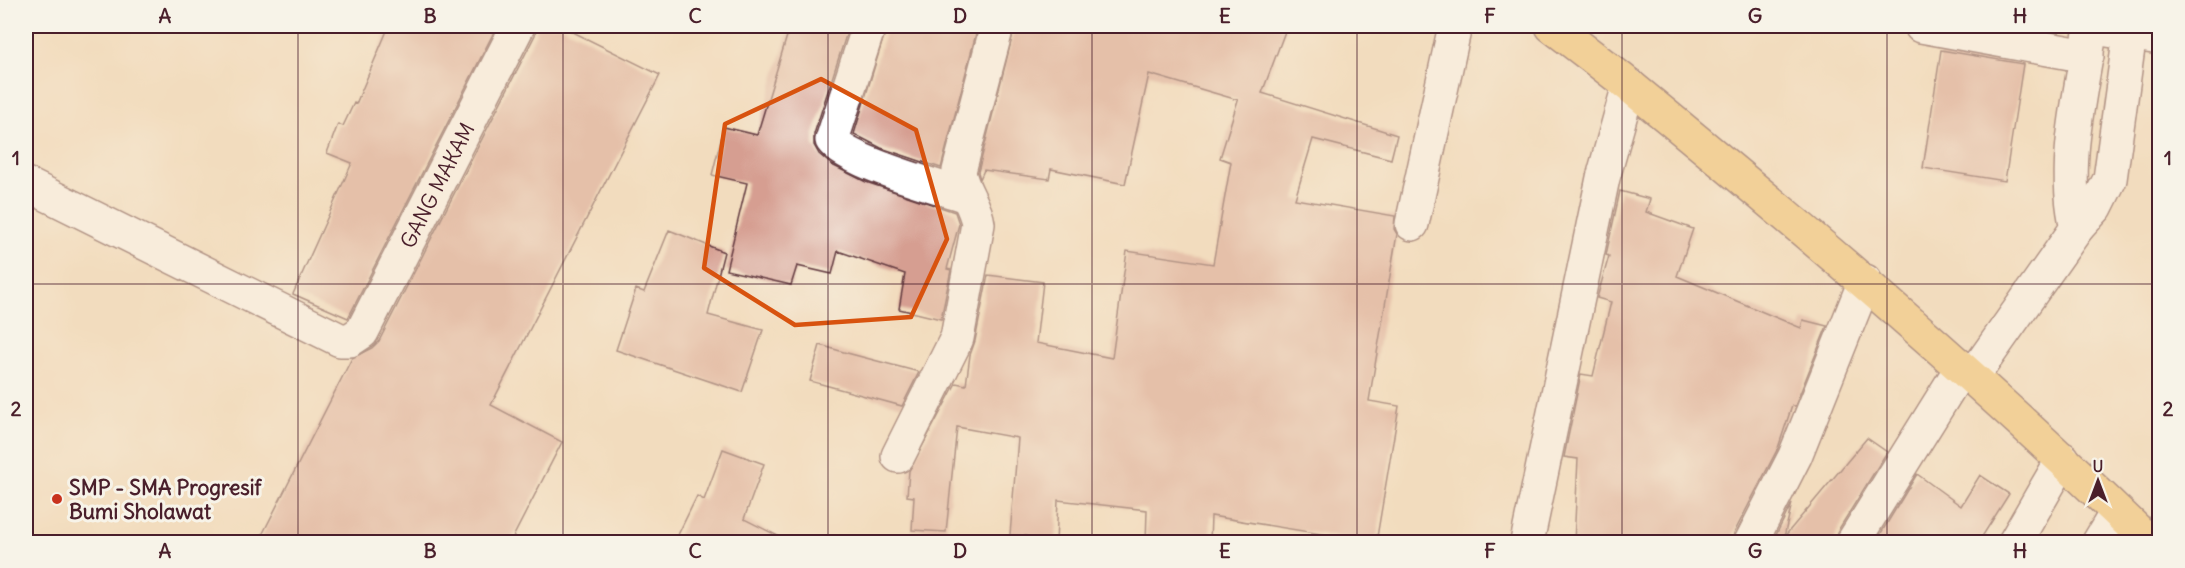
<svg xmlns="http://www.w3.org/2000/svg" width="2185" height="568" viewBox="0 0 2185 568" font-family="Delius,sans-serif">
<rect width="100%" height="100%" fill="#f7f3e8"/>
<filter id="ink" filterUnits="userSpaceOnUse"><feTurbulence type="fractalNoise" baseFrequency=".0167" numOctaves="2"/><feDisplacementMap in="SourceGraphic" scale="12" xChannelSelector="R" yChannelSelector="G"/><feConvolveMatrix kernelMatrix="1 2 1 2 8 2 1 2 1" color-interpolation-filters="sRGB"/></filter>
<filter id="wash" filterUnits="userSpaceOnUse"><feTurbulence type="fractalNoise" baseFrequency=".008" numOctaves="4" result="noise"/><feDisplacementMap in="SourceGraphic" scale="24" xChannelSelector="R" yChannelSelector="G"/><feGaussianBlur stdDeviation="1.35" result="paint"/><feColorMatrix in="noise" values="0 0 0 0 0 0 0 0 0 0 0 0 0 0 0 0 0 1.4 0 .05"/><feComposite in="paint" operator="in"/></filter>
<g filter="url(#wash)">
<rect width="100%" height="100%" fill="#f2dcbe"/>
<g id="blocks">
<path fill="#d69e91" d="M389,26H497L348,318L293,294L352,163L327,153L338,124L343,126L354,103L356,104Z
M537,26H561L660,75L491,405L562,442L510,543H258L352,358L372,348L379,341L535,35Z
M790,26H849L814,134V145L819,154L832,165L866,182L955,212L959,224L947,269L951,270L941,319L899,309L905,274L838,251L832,274L797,266L791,285L726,270L747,183L712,175L724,127L757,135Z
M887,26H978L941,168L881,148L854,134Z
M1015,26H1287L1262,93L1397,135L1391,159L1313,139L1295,199L1395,216L1394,229L1397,234L1369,401L1399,406L1376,543L1211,516L1210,543H1146L1147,510L1058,500L1056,543H1027V536L1010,535L1018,438L957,427L946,532L912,530L914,497L907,496L909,471L956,383L966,385L970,355L975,341L988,275L1043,282L1036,343L1112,358L1127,251L1213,264L1231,162L1220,158L1238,100L1149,74L1125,184L1051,169L1049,179L984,170L980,179L978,172Z
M1941,50L2023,64L2005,181L1923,168Z
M1620,191L1650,199L1646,212L1693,229L1677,276L1801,328L1803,320L1827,326L1795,406H1792L1778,448L1734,533L1732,543H1574L1578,459L1564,457L1581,374L1593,376L1611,302L1597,298L1609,256L1606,255Z
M669,230L724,252L708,315L763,330L742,392L616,350L636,289L644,292Z
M820,345L847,353L919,372L902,406L810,381Z
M1867,438L1887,452L1837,532L1834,543H1772L1792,503L1784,537Z
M723,449L764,464L744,519L792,543H674L697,496L704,500Z
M1917,474L1961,506L1980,475L2009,494L1978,543H1875Z"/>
</g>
</g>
<g filter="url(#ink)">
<use href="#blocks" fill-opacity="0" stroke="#633b41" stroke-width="1.5"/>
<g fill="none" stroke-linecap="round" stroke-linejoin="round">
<defs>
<g id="minor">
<path d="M869,26L832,140C847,162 939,187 967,196"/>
<path d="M1921,26L2087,56"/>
<path d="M2107,30L2160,38"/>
<path id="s1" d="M26,184L340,340H350L362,332L518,26"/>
<path d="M1412,224L1455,26"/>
<path d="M2077,228C2061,163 2082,91 2091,26"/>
<path d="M1973,376L2077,228L2096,207L2110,179L2131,26"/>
<path d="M898,456L957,338L978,224C976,205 961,190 959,171L997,26"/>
<path d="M1527,542L1603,178L1629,85"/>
<path d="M1751,542L1795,456L1865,281"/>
<path d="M1853,542L1962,367"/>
<path d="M2015,542L2063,459"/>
<path d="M2099,542L2117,512"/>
</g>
<path id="major" d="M1552,26C1578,46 1605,66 1631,87C1809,232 1984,382 2149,542"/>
</defs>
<use href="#minor" stroke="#633b41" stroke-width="36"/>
<use href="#major" stroke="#633b41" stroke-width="36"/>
<use href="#minor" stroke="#fff" stroke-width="33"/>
<use href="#major" stroke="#f2c26a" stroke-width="33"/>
</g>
</g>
<path d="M0 0H2185V568H0ZM821,79L916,130L947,239L911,317L795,325L704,268L725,124Z" fill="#f2dcbe" fill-opacity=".55" fill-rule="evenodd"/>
<path fill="none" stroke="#d8530f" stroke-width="4.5" stroke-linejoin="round" d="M821,79L916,130L947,239L911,317L795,325L704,268L725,124Z"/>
<path fill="none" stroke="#4a1f2b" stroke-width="1.5" stroke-opacity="0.55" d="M298,26V542M563,26V542M828,26V542M1092,26V542M1357,26V542M1622,26V542M1887,26V542M26,284H2160"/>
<circle fill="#c8321e" stroke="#f7f3e8" stroke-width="2" cx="57" cy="499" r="6"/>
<g text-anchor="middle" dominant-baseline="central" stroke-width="6" stroke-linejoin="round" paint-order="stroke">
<g font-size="21" fill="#4a1f2b" stroke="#f7f3e8">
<text stroke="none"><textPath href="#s1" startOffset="540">GANG MAKAM</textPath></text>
</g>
<g font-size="21" font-weight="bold" fill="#4a1f2b" stroke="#f7f3e8" text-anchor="start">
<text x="69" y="487">SMP - SMA Progresif<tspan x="69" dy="24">Bumi Sholawat</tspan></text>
</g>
</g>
<rect width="2185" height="568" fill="none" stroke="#f7f3e8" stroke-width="66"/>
<g transform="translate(2098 481)" stroke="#f7f3e8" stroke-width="4.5" paint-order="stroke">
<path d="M0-4.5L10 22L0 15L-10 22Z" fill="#4a1f2b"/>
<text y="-9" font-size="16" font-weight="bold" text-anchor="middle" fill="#4a1f2b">U</text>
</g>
<rect x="33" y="33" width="2119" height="502" fill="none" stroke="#4a1f2b" stroke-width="2"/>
<g font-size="20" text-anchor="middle" font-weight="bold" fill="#4a1f2b">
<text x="165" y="23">A</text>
<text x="430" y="23">B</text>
<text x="695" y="23">C</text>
<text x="960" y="23">D</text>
<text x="1225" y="23">E</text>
<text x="1490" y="23">F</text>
<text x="1755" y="23">G</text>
<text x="2020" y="23">H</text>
<text x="16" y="165">1</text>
<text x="2168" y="165">1</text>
<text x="16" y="416">2</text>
<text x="2168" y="416">2</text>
<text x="165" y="558">A</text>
<text x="430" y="558">B</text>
<text x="695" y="558">C</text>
<text x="960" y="558">D</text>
<text x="1225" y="558">E</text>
<text x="1490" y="558">F</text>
<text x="1755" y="558">G</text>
<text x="2020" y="558">H</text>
</g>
</svg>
